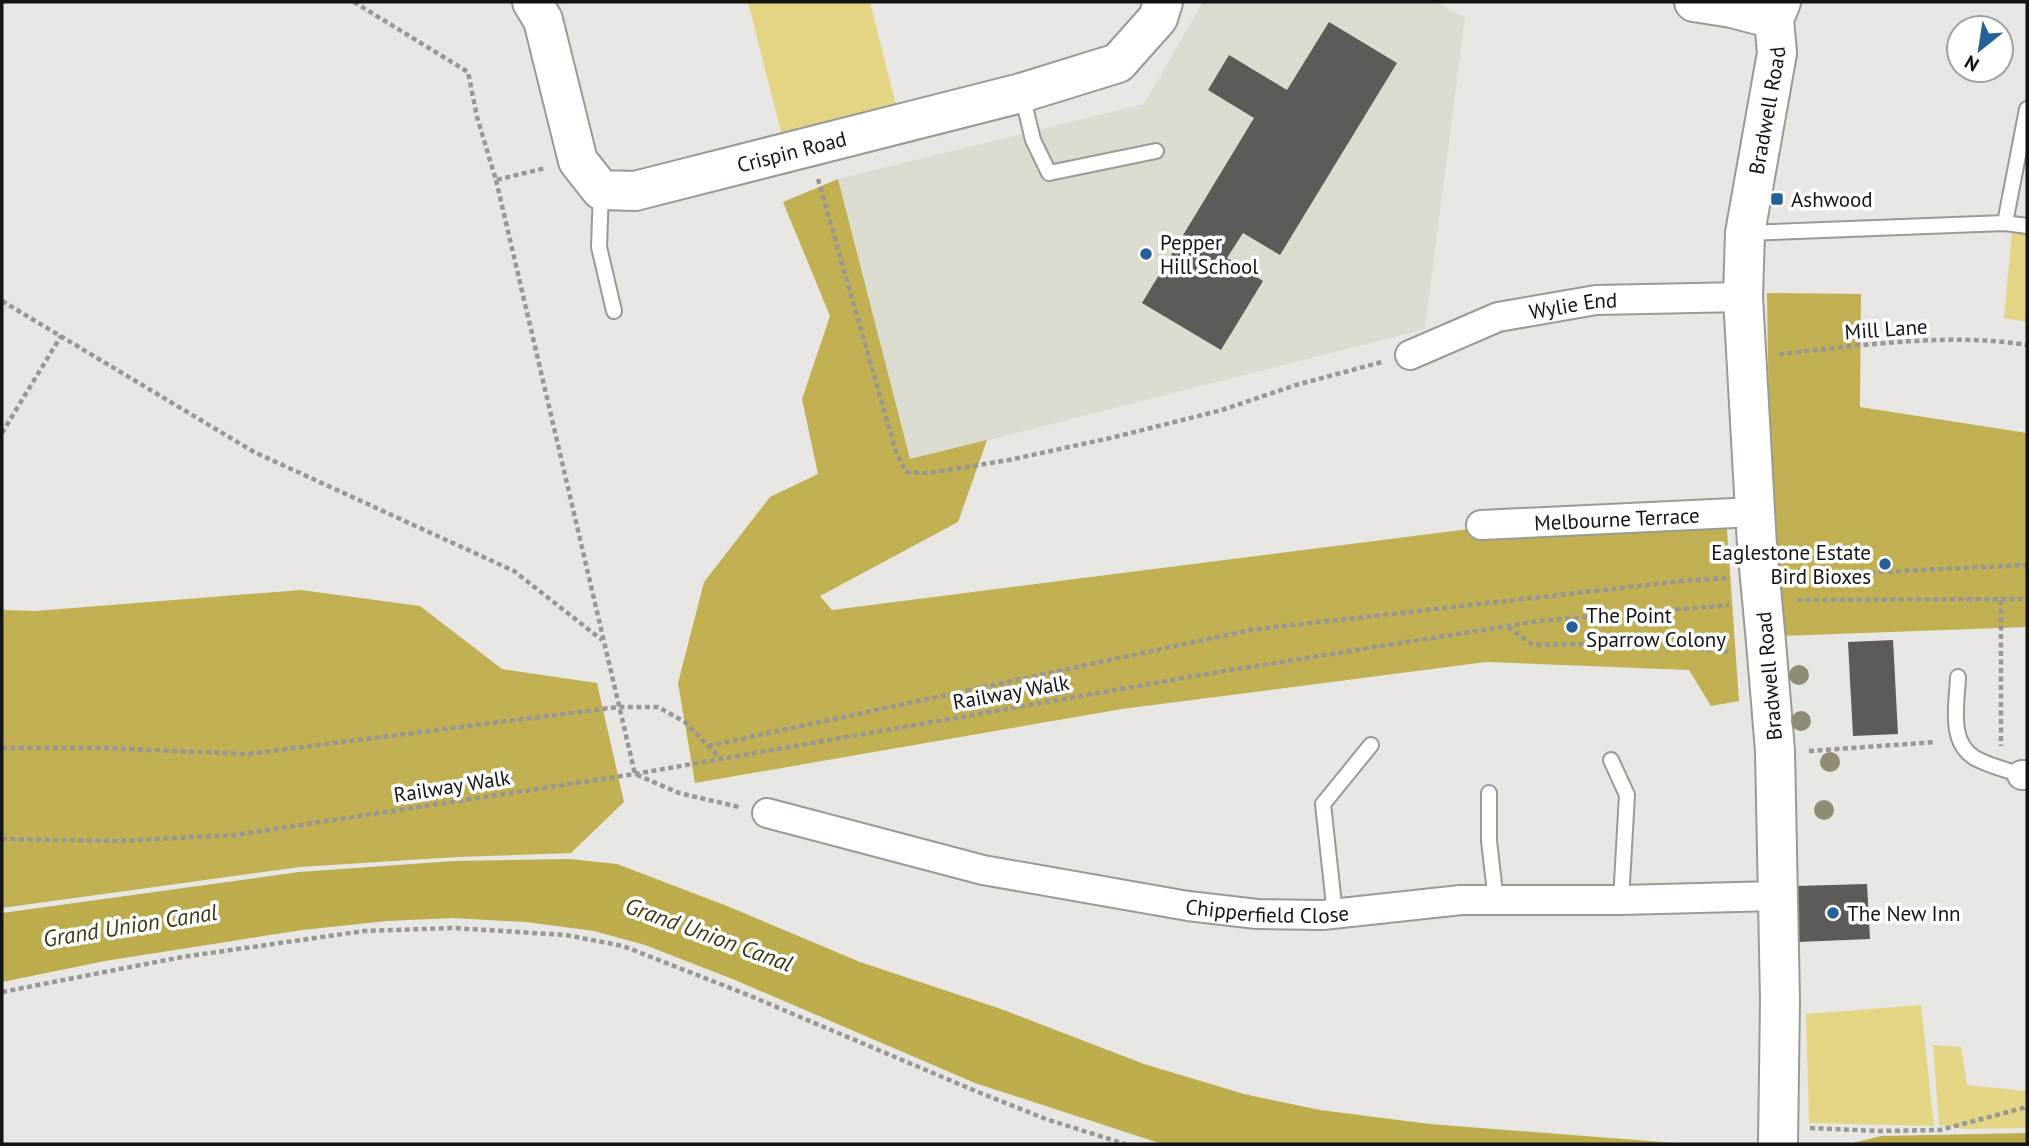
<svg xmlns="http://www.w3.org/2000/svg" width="2029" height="1146" viewBox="0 0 2029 1146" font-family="'PT Sans',sans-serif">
<rect width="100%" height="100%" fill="#e7e6e3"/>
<path fill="#dcdbd0" d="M1203,2H1435L1465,17L1425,329L910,460L838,179L1144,104Z"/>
<path fill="#e3d584" d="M748,2H870L897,109L782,136Z
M2012,232L2027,234V322L2004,318Z
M1921,1005L1934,1126L1809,1123L1806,1014Z
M1933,1045L1961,1047L1967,1085L2027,1091V1128L1964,1129L1939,1125Z"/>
<path fill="#c1b051" d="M838,179L910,459L987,440L958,522L820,596L832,610L1531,521L1727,529L1739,701L1711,706L1689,670L1486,662L1122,709L695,783L678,683L704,582L770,497L818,474L802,399L830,316L783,202Z
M1767,293L1861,294L1860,407L2027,433V627L1781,636L1769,417Z
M301,590L420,606L502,669L597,683L624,802L571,853L457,857L300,867L2,908V610L35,611Z"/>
<path fill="#bcac4c" d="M569,859L617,864L727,906L860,962L1001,1009L1144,1064L1244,1094L1320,1110L1430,1124L1688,1144H1162L975,1083L735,980L645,945L594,931L526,922L452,918L387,921L302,930L105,961L2,982V913L299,872L454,861Z
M2027,1133V1144H1849L1881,1136Z"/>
<path fill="#5c5b58" d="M1329,22L1397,63L1280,255L1243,233L1227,258L1263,281L1221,350L1142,303L1254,118L1208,90L1229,55L1287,90Z
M1893,640L1898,734L1853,736L1848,642Z
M1867,884L1870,939L1798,942L1796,886Z"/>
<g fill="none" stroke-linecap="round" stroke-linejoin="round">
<defs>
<path id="lane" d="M1022,94L1033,140L1049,173L1156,151
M601,191L599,247L614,311
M2005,223L2027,109
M1746,233L2005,223L2027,226
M1958,677C1957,704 1948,742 1975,758C1989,766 2007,770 2022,775
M1611,760L1627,795L1621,900
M1489,793V841L1496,901
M1335,914L1323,804L1371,745"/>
<g id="street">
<path id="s1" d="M1410,355L1498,317L1596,300L1743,297"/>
<path id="s2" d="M1481,525L1755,512"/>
<path d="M2022,775H2027"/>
<path id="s3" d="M767,813L983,870L1188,906L1257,914L1323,915L1461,900H1621L1776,896"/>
</g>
<g id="secondary">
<path id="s4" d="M532,2L543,20L578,161L601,190L635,191L1021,93L1118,63L1158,18L1163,2"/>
<path d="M1694,2L1732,8L1774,19"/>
<path id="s5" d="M1757,546L1743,297L1745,233L1777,53L1774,19L1781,2"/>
<path d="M1766,642L1775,751L1780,1000L1778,1144"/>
</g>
</defs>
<use href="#lane" stroke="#9a9996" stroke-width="18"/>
<use href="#street" stroke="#9a9996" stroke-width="32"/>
<use href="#secondary" stroke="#9a9996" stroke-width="42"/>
<path stroke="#989795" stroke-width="4.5" stroke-dasharray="5 3.5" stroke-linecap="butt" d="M354,2L468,72L477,117L496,180L546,168
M818,179L896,452L906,472L929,473L1009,460L1115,437L1222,410L1296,385L1382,362
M496,180L635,774L679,793L739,807
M2,301L254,452L514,571L602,640
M1779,354C1859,346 1947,332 2027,345
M2,433L61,336
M1794,576L2027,565
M1797,600L2027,599
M2001,600V746
M1508,627L1533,645L1639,643L1731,652
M708,746L1250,630L1691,580L1726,578
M2,748H103L248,754L618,707H658L685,722L720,758
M1809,751L1936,742
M2,839L118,841L235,835L635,774L1218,672L1539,621L1729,605
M2,992L182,957L364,931L454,928L566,935L623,946L748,995L978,1092L1046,1119L1125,1144
M1810,1128L1878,1131L1940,1130L2027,1107"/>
<use href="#lane" stroke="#fff" stroke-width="14"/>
<use href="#street" stroke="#fff" stroke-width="28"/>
<use href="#secondary" stroke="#fff" stroke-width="38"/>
<defs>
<path id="secondary-bridge" d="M1757,546L1766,642"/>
</defs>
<use href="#secondary-bridge" stroke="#9a9996" stroke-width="42" stroke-linecap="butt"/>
<use href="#secondary-bridge" stroke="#fff" stroke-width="38"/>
</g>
<g fill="#908b73">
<circle cx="1799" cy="675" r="10"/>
<circle cx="1801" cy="721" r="10"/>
<circle cx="1830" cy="762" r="10"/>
<circle cx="1824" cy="810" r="10"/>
</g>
<g fill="#256198" stroke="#fff" stroke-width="2.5">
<rect x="1770" y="192" width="14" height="14" rx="3.5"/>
<circle cx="1146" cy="254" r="7"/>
<circle cx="1885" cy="564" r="7"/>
<circle cx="1572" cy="627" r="7"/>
<circle cx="1833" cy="913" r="7"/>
</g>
<g text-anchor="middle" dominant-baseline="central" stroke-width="7" stroke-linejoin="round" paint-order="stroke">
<g font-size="21" fill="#131312" stroke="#fff">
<text stroke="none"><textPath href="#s5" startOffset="438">Bradwell Road</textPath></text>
<text stroke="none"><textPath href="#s4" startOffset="399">Crispin Road</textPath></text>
<text stroke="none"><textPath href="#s1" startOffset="172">Wylie End</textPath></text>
<text transform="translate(1886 329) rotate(-4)">Mill Lane</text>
<text stroke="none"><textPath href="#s2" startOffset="136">Melbourne Terrace</textPath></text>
<text transform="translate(1769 676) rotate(-95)">Bradwell Road</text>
<text transform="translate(1011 692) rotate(-10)">Railway Walk</text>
<text transform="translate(452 786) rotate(-9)">Railway Walk</text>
<text stroke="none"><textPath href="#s3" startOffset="511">Chipperfield Close</textPath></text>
</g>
<g font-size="21" fill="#131312" stroke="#fff" text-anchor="start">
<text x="1791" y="199">Ashwood</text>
<text x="1160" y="242">Pepper<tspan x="1160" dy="24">Hill School</tspan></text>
<text x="1871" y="552" text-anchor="end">Eaglestone Estate<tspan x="1871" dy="24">Bird Bioxes</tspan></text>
<text x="1586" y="615">The Point<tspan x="1586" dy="24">Sparrow Colony</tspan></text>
<text x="1847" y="913">The New Inn</text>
</g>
<g font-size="23" font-style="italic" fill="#3e370e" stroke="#fff">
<text transform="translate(130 925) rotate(-9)">Grand Union Canal</text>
<text transform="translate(709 934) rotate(20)">Grand Union Canal</text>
</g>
</g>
<rect width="2029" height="1146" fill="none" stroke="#131312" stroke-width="7"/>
<g transform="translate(1980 49) rotate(210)"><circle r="33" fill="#ffffff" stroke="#a1a1a0" stroke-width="2"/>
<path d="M0-5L12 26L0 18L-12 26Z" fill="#256198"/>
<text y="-10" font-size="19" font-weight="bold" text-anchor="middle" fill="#131312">N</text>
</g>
</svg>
